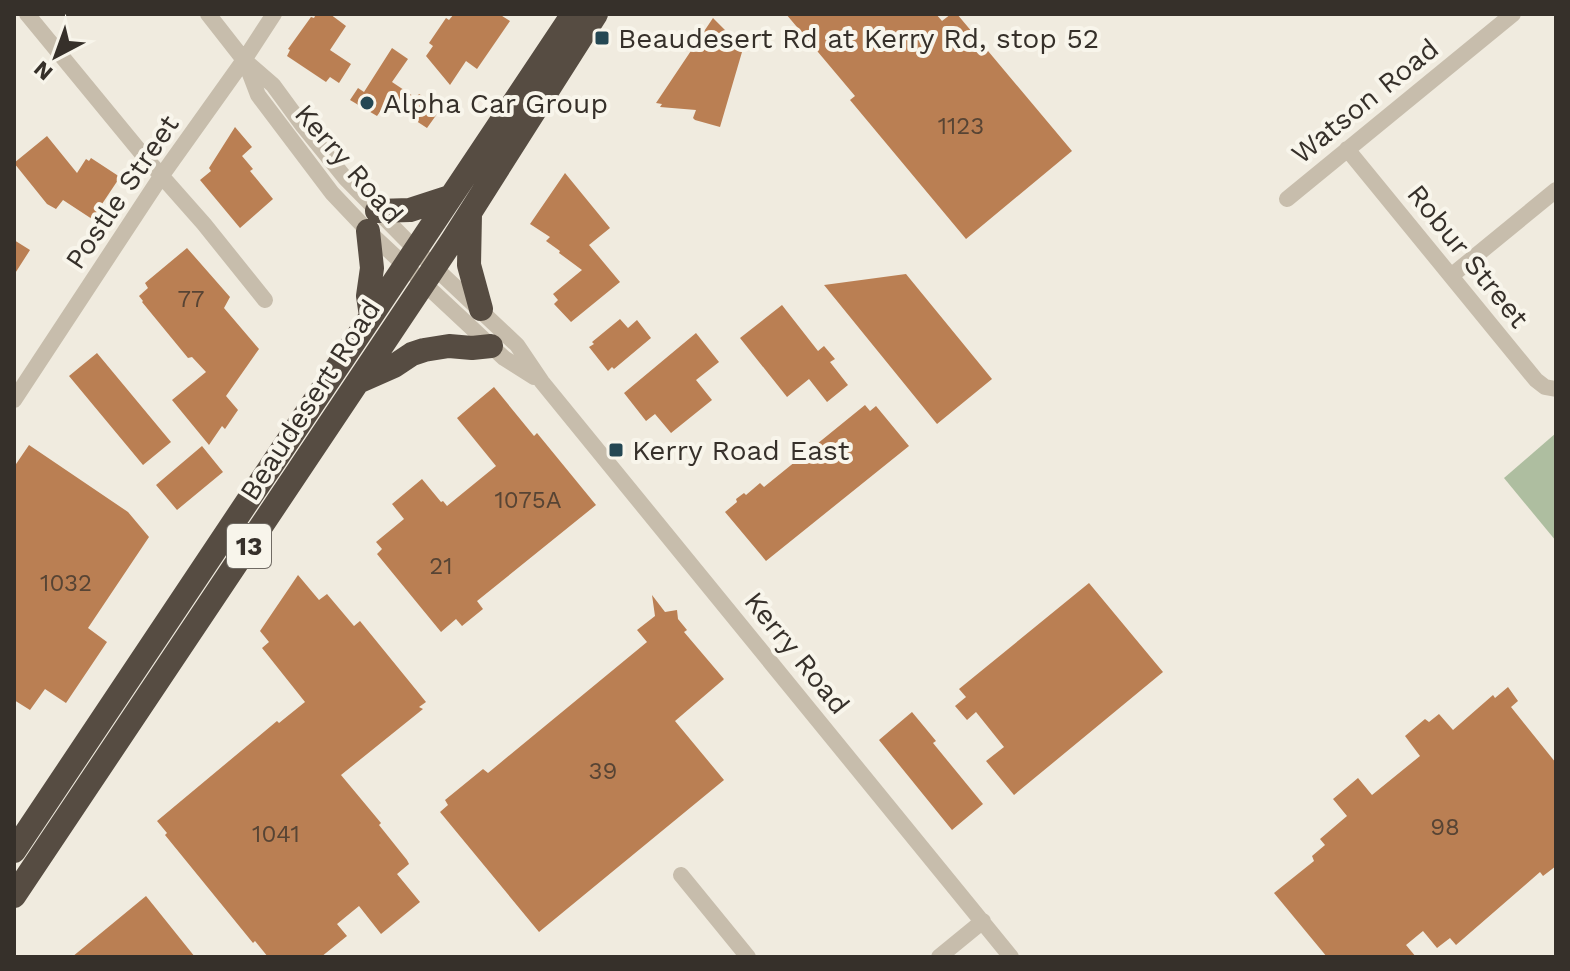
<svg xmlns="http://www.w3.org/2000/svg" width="1570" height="971" viewBox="0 0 1570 971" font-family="'Work Sans',sans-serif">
<rect width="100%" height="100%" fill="#f0ebdf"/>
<path fill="#aebea0" d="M1556,433V541L1504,478Z"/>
<path fill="#ba7f53" d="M316,14H330L346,26L330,50L351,64L339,83L330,77L326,82L287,56L290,50L288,49L311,17L314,18Z
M454,14H499L510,21L477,69L466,61L450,85L426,56L433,46L429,43L446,18L449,20Z
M786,14H936L942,21L951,14H957L1072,151L966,239L850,100L855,96Z
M713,18L727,32L723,45L742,52L720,127L695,120L693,118L696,110L660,107L662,104L656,103Z
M392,48L408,59L392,82L416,98L419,94L438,106L434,111L437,114L427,128L387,102L377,116L350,100L358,88L364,92Z
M235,127L252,147L242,156L253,169L250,171L273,199L240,228L200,180L211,171L209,168Z
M47,136L77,173L86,159L89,161L91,158L120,177L92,219L63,200L56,209L47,204L14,163Z
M565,173L610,228L589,245L620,282L571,322L554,304L558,300L553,294L582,270L559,253L560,251L546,241L550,237L530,224Z
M14,240L30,250L14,275Z
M187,248L230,297L224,308L259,349L226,396L238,410L225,429L222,426L209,445L172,400L206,372L192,357L188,358L142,302L143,301L139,296L148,288L145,283Z
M906,274L992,379L937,424L824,285Z
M782,305L818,351L824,346L835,359L830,362L848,385L827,402L809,379L787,397L740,338Z
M620,319L628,328L637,320L651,338L614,369L612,367L608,371L589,347L594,344L592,342Z
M696,333L719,362L696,380L712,400L671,433L655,414L646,421L624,393Z
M97,353L171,442L143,465L69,376Z
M494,387L534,436L537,433L596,505L477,601L483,609L462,626L456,619L441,632L377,554L382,549L376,542L404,519L392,504L422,479L441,502L443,501L447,506L496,466L457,418Z
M865,405L870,411L876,406L909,446L766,561L725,512L737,502L736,499L744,493L746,495L760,483L764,487Z
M29,445L128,512L149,537L88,628L107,642L66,703L45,689L30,710L14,700V467Z
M202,446L223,472L177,510L156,485Z
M298,575L319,600L327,594L354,626L360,621L426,702L419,707L423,709L341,775L381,823L379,825L407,860L409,864L397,874L420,902L381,934L359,906L337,924L347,936L321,957H268L255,941L253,943L165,835L167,833L157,821L277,721L279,723L305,702L262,648L269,642L260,631Z
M1089,583L1163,672L1014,795L986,761L1004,747L976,712L967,720L955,706L966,697L959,689Z
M652,595L665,612L677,610L678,619L687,630L684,632L724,679L675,721L724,780L539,932L440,812L448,805L445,800L483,769L488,773L647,642L637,630L655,616Z
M1508,687L1518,701L1511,707L1556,763V866L1543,876L1540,872L1456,945L1450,938L1437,948L1423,931L1406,945L1416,957H1327L1274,893L1314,861L1312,856L1325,845L1320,839L1347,816L1333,799L1358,778L1372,795L1420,756L1405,736L1425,719L1429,722L1439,714L1453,730L1493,695L1495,698Z
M912,712L936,741L933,743L983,804L952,830L879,740Z
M146,896L195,957H72Z"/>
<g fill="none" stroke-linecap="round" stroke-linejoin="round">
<path stroke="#c7bdac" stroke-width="16" d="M27,14L143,155L204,224L265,300
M208,14L244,60L273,85L303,126L346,179L415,249L517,345L542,382L1011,957
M245,61L258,95L332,193L368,231L491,346L504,358L534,377
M1347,149L1536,380L1545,387L1556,389
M1287,199L1513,14
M1451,276L1556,190
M14,400L162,175L244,60L274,14
M681,875L748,957
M939,957L983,921"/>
<path stroke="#564c42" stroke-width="24" d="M377,211L410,210L450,197
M470,214L469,265L481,309
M368,231L372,268L368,296L371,316
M360,381L394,366L412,354L424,350L449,346L472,348L491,346
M14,851L573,14
M14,896L452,241L596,14"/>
</g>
<g fill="#244753" stroke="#f8f5eb" stroke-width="3">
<rect x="594" y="30" width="16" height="16" rx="4"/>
<circle cx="367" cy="103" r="8"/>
<rect x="608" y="442" width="16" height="16" rx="4"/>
</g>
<g text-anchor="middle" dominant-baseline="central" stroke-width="8" stroke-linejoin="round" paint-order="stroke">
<g font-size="24" fill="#574434">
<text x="961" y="126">1123</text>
<text x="191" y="299">77</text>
<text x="528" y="500">1075A</text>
<text x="441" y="566">21</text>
<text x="66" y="583">1032</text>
<text x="603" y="771">39</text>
<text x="1445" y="827">98</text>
<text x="276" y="834">1041</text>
</g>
<rect fill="#f8f5eb" stroke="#706b64" stroke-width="2" x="227" y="524" width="44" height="44" rx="6"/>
<g font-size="26" font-weight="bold" fill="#36302a">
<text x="249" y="546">13</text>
</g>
<g font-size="28" fill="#36302a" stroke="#f8f5eb" text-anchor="start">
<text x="618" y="38">Beaudesert Rd at Kerry Rd, stop 52</text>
<text x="383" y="103">Alpha Car Group</text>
<text x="632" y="450">Kerry Road East</text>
</g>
<g font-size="28" fill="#36302a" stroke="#f8f5eb">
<text transform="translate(1365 101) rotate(-39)">Watson Road</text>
<text transform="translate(349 164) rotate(49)">Kerry Road</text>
<text transform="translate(122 192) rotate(-56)">Postle Street</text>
<text transform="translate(1468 256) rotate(51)">Robur Street</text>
<text transform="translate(310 400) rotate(-57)">Beaudesert Road</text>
<text transform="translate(797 653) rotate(51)">Kerry Road</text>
</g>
</g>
<rect width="1570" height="971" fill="none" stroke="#36302a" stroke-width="32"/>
<g transform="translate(56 56) rotate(221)" stroke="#f8f5eb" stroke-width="6" paint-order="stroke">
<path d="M0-6L14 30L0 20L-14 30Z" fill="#36302a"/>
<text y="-12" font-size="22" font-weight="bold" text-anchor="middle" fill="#36302a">N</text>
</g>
</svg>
